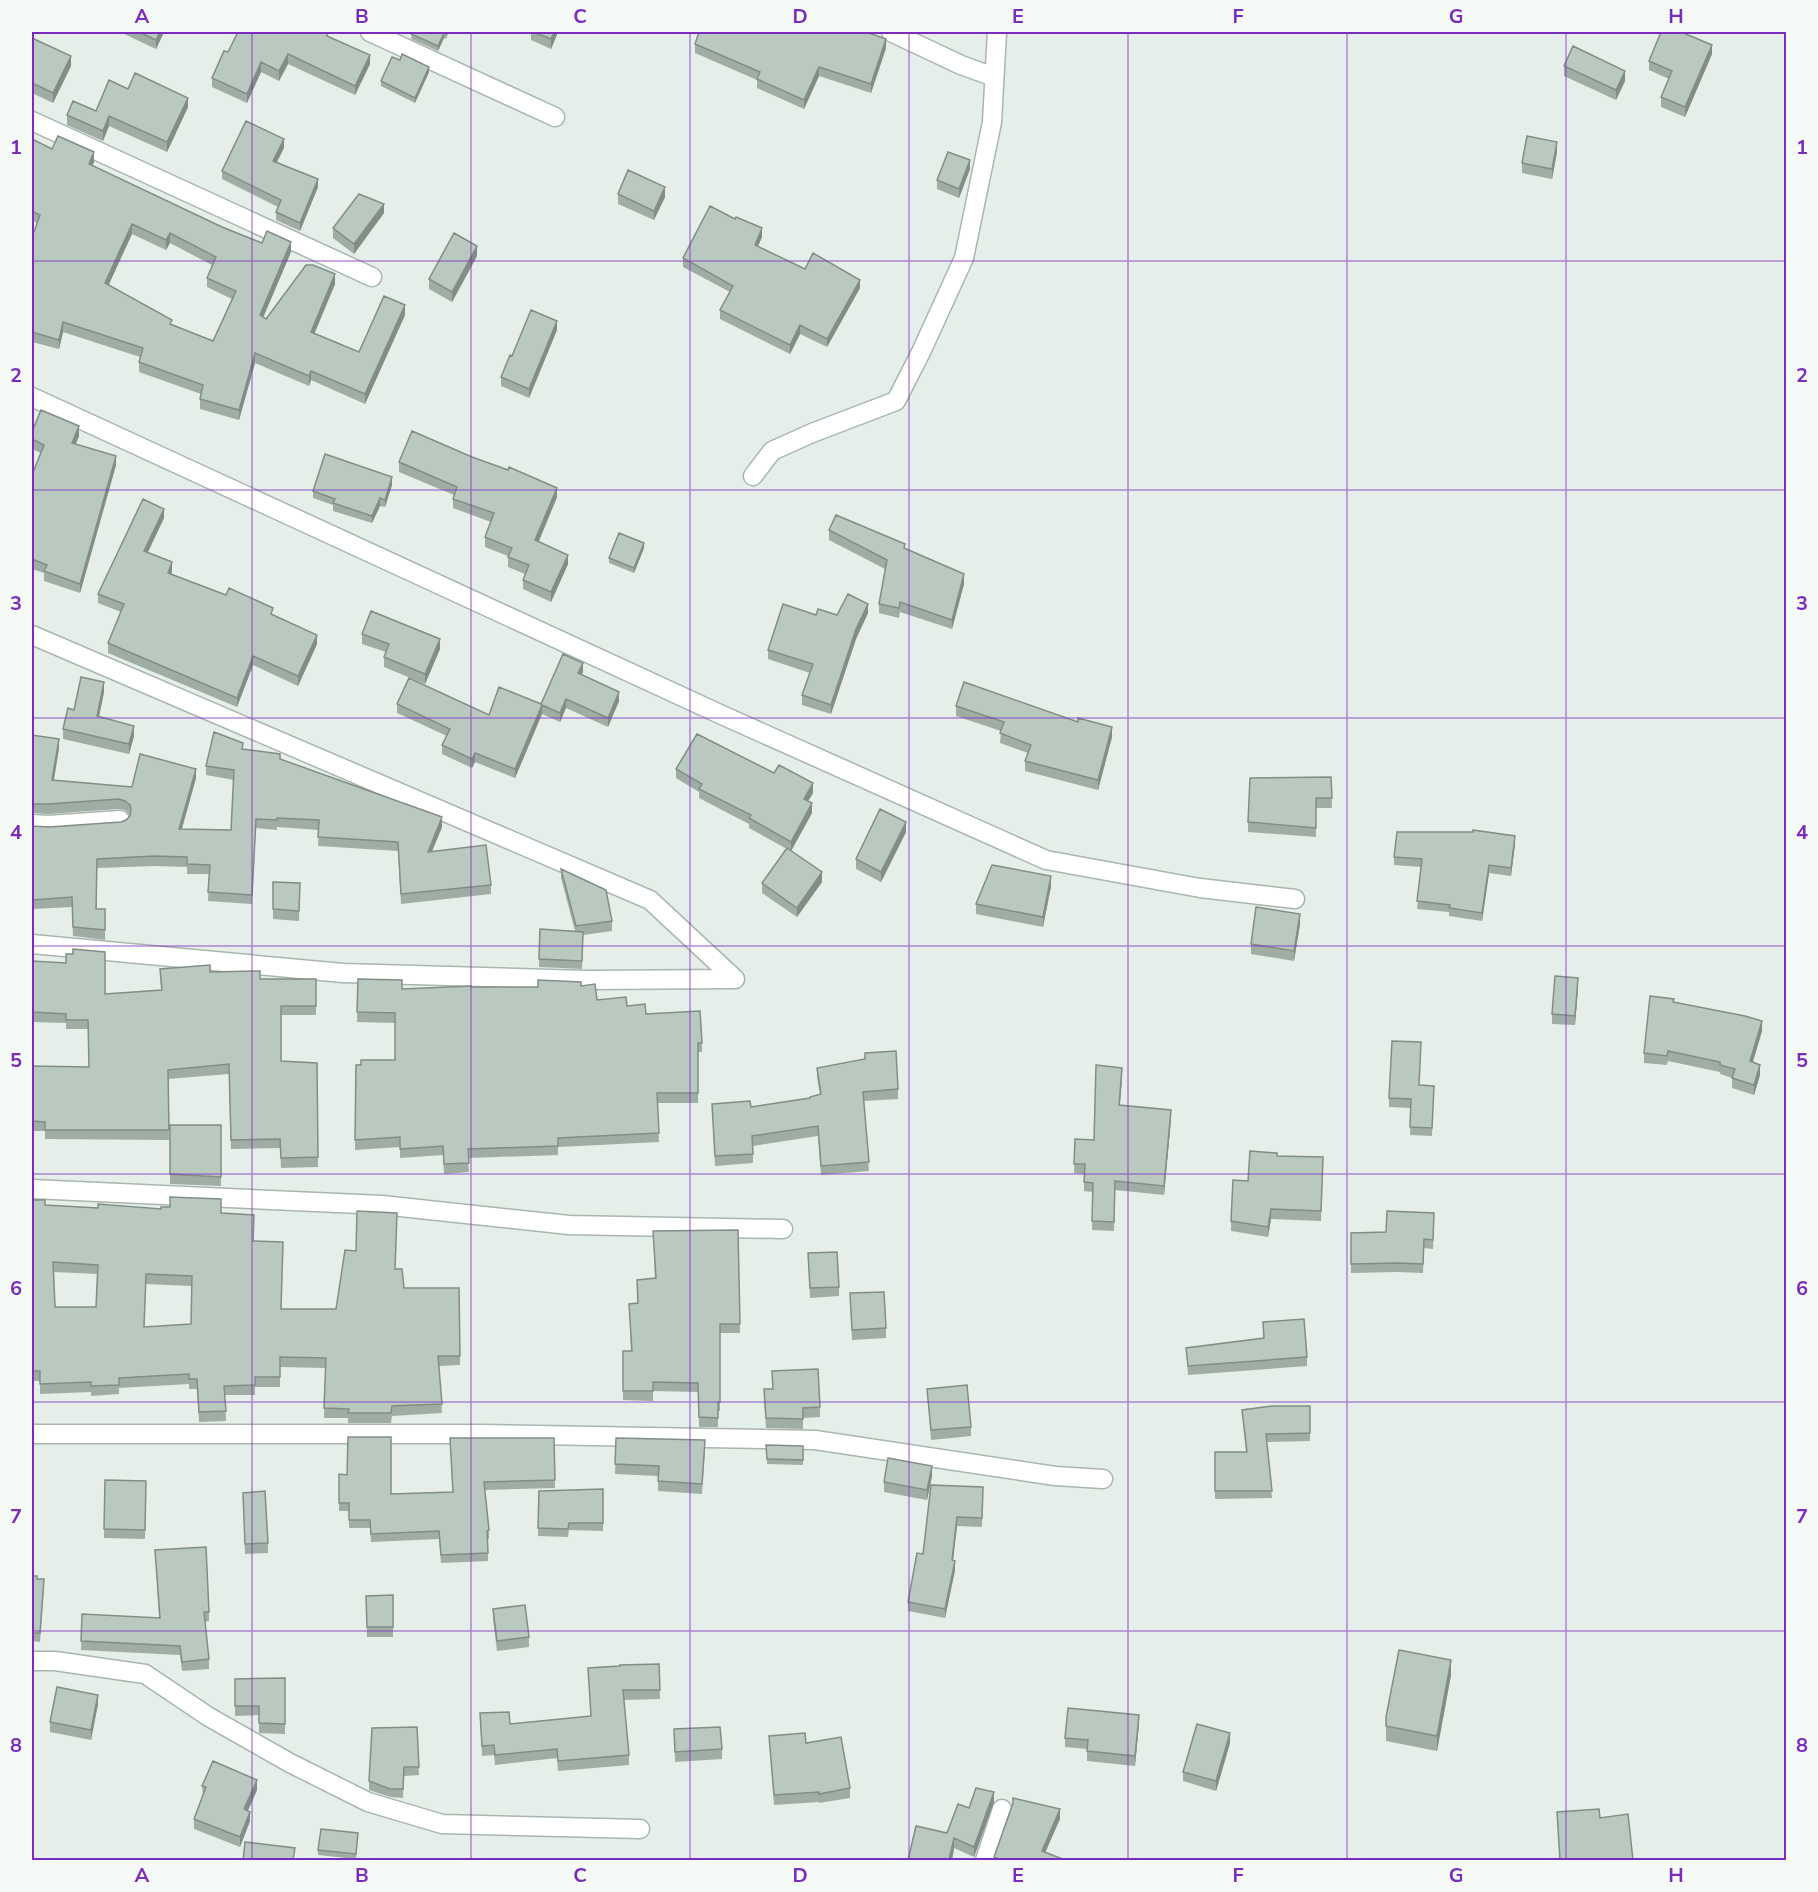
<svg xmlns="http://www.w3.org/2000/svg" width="1818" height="1892" viewBox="0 0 1818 1892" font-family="'Nunito Sans',sans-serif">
<rect width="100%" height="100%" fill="#e5eee8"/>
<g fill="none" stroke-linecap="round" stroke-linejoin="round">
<defs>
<path id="minor" d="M370,32L555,117
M891,32L961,65L994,77
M32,121L372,277
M32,397L722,715L1046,860L1200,888L1295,899
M753,476L772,451L812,433L896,401L921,352L964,258L992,122L997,32
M32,635L650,900L735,979
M32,824L48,825L120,820
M32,944L343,973L585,980L735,979
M32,1189L382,1205L569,1225L783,1229
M32,1434H481L815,1440L1055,1476L1103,1479
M32,1661H55L145,1674L209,1717L290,1763L368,1802L442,1824L640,1829
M985,1860L1002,1809"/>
</defs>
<use href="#minor" stroke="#a8b6ae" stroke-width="21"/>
<use href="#minor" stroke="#fff" stroke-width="18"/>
</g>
<path fill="#a0ada5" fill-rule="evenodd" d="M120,32H170L169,34L164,32L156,49Z
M412,32H449L446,39L444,38L438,51L411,39Z
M531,32H558L551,49L531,40Z
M328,37L370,64L355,95L288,64L279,81L261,72L247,103L212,87V78L228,52Z
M32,38L71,66L53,103L32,93V94Z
M695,44L886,48L871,93L819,76L804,109L757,88V80L695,53Z
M1712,54L1685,117L1661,107V97L1669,79L1649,70V61Z
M1564,66L1625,81L1616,100L1564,76Z
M429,72L415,103L381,86V81Z
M128,89L188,107L167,152L109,126L103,141L67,125V115L96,111Z
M32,139L52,149L94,162L92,165L222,227L262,243L291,252L263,317L266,319L335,284L314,333L359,352L405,315L365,404L311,380L309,386L255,363L239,420L200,409V399L201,394L139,372V362L140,357L63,332L59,349L32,342V231L34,232L37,223L32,220ZM132,234L166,250L170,243L212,265L207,278V287L232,299L213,341L172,325L108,285Z
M284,148L277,162L318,187L300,231L276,220V212L278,207L222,179V171Z
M1557,152L1552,179L1522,173V163Z
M970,169L959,198L937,189V180Z
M618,194L665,197L654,220L618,204Z
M384,213L354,254L333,238V228Z
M735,219L762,237L758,246L805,269L860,288L827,347L800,334L790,354L720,319V310L730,292L683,267V258Z
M477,256L452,302L429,289V279Z
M557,330L529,398L501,386V377L512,356Z
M32,432L79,436L76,444L116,465L80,593L44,581V573L32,569V475L41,453L32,449Z
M399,462L557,497L539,541L568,564L551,602L523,589V580L525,574L508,567V556L485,547V537L491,522L453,508V499L454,495L399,472Z
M392,485L385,507L380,506L372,523L333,511V505L313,498V491Z
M164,518L148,552L172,572L171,574L273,615L317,644L298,686L253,665L237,707L108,653V643L121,612L98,603V594Z
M829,530L905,548L964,584L952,629L900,612L899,618L879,613V604L885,569L829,540Z
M644,548L634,573L609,563V558Z
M868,613L856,639L831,714L802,705V695L810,673L768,659V650L816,615H837Z
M362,634L440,649L425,684L384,667V657L386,652L362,644Z
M583,672L581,675L619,701L608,727L566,708L560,722L542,714L515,778L475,762L472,768L442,754V745L447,736L397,713V704L489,715L541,704Z
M104,692L99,717L134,736L129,754L63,739V729L74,710Z
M956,706L1112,737L1098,790L1025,771V761L1028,753L1000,743L1001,731L956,716Z
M32,735L59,748L54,780L132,787L196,778L182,829L231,830L234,780L206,775V766L243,749L280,759L442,827L432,851L491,885V894L401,904L398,851L318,846L319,830L277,827V830L256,828L252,904L208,901L209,874H187V867L155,866L97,868V909H105V940L73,936L72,907L32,909V826L49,827L121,822L126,820L130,815L125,810L119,809L48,814L32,813Z
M676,769L813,793L808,801L812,813L791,851L822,882L797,917L762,893V883L787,849L749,828V824L699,798V792L676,778Z
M1331,777L1332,808H1316V837L1248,832V822Z
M906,832L881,882L856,869V859Z
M1515,844L1511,876L1489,873L1482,921L1449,916V912L1417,909L1421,867L1394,865V857Z
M561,869L612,921V931L583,935L582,969L539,967L540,929L575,931L561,878Z
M273,882L300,883L299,921L273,919Z
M1051,886L1043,927L976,914V904Z
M1300,924L1294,961L1251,954V944Z
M32,961L105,994L161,990L160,969L210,972L260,979H316V1015H281V1061L317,1063L318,1167L281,1168L280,1148L231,1149L229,1074L168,1079L169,1140L45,1139V1131H32V1066L89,1067L88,1029H66V1023L32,1022Z
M358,979L402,989L581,986L597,1000L627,1006L646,1014L702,1043V1052H698V1103H657L659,1142L558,1147V1155L468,1158L469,1172L444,1174L443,1155L400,1158V1147L355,1150L356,1065L395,1060V1023L357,1022Z
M1578,988L1575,1025L1552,1024V1014Z
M1674,1002L1762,1031L1753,1062L1760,1075L1754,1095L1732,1088V1078L1720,1074V1072L1668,1061L1667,1065L1644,1063V1053Z
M817,1068L898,1089V1099L864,1101L869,1171L821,1175L818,1136L753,1146V1163L715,1166L712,1104L751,1107L810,1098L820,1095L817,1077Z
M1122,1077L1120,1105L1171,1119L1164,1195L1115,1190L1114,1231L1092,1230L1093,1192L1084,1191V1174L1074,1173L1075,1139L1094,1140Z
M1420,1085L1434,1086L1432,1136L1410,1135L1411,1108L1389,1107V1098Z
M170,1125H221V1186L170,1184Z
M1277,1156L1323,1157L1321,1221L1271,1219L1268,1237L1231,1231V1221L1248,1181Z
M32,1200L45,1205L98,1208L221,1213L253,1241L282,1309H336L395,1269L404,1288H459L460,1365L439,1366L442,1413L392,1416L391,1423H348V1418H324L325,1368L280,1367V1387H255V1395H225L226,1421L199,1422L197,1389H189V1384L119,1388V1394L91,1396V1392L40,1394V1381H32ZM54,1272L97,1274L96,1307H55ZM146,1284L192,1286L191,1324L144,1327Z
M1434,1222L1433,1249L1424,1248L1423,1273L1398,1272L1351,1273V1233L1386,1232Z
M738,1230L740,1333H720V1411H718V1427H699L698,1392L653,1391V1401L623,1400V1351H631L629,1304L638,1303L637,1280L655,1278L653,1231Z
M808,1253L839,1287V1296L810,1298Z
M850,1293L886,1328V1338L852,1340Z
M1263,1322L1307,1357V1366L1188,1375L1186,1348L1263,1338Z
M772,1371L820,1407V1417L803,1418V1429L766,1428L764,1399L773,1389Z
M927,1389L971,1427V1436L931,1440Z
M1310,1406V1441L1267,1442L1272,1498L1215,1499V1452H1246L1242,1410Z
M554,1438L555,1488L485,1490L489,1530V1539H488V1561L441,1563L439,1539L371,1542L370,1528H349V1511H339V1474L391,1494L452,1492Z
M616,1438L705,1450L702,1494L658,1491V1476L615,1474Z
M766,1445L803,1446V1465L767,1464Z
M932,1476L927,1500L884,1492V1482Z
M105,1480L146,1481L145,1539L104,1538Z
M983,1487L982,1527L957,1526L953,1561L955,1570L945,1618L908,1611V1602L923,1554Z
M603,1489V1531L569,1530L568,1537L538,1536L539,1491Z
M243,1493L268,1543V1553L245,1554Z
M155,1550L209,1612V1621L205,1622L209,1659V1669L182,1671L180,1655L81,1650L82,1614L159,1618Z
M32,1576L37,1579L44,1587L40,1642L32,1641Z
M393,1595V1637H367L366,1596Z
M493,1609L529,1637V1647L497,1651L493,1619Z
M659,1664L660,1699L624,1700L629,1755V1765L558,1771L557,1758L495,1765L494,1755L482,1756L480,1713L510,1724L591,1716L588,1668Z
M1451,1675L1437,1751L1386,1741V1717Z
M285,1678V1734L259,1733V1715L235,1716V1679Z
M98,1704L91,1740L50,1732V1722Z
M1139,1724L1135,1766L1087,1761V1749L1065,1747V1738Z
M417,1727L419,1775L404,1776L403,1798L390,1797L369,1790V1781Z
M674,1729L722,1749V1759L675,1762Z
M769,1736L806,1743L850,1788V1798L819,1803V1802L774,1805Z
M1230,1743L1216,1791L1183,1781V1772Z
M202,1786L257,1790L248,1811L250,1821L240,1847L194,1829V1819L203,1796Z
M994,1802L974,1857L954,1848L952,1860H908L947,1833L969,1808Z
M358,1838L356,1859L318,1855V1850Z"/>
<path fill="#828d86" d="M160,32H164L156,49V40Z
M554,32H558L551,49V39Z
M444,33V38L438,51V46Z
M886,39V48L871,93V84Z
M1712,45V54L1685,117V107Z
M288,54V64L279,81V71Z
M370,55V64L355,95V86Z
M71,56V66L53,103V93Z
M261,62V72L247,103V94Z
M429,67V72L415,103V98Z
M819,67V76L804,109V100Z
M1625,71V81L1616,100V90Z
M188,98V107L167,152V142Z
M109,116V126L103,141V131Z
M284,139V148L273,169V161Z
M1557,142V152L1552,179V169Z
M94,152V162L89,174V164Z
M970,160V169L959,198V189Z
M318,179V187L300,231V223Z
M665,187V197L654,220V211Z
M384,204V213L354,254V244Z
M132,224V234L105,293V283Z
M762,228V237L755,253V245Z
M170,233V243L166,250V240Z
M291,242V252L260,325V315Z
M477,246V256L452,302V292Z
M335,274V284L311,342V332Z
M860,280V288L827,347V339Z
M405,305V315L365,404V394Z
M557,321V330L529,398V389Z
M63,322V332L59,349V340Z
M800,325V334L790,354V345Z
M255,353V363L239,420V410Z
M311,371V380L309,386V376Z
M79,426V436L72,452V443Z
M116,456V465L80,593V584Z
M392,477V485L385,507V500Z
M557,488V497L535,550V540Z
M380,498V506L372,523V516Z
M164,509V518L144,560V551Z
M644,543V548L634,573V568Z
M568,555V564L551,602V592Z
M172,562V572L168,583V573Z
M964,574V584L952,629V620Z
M868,604V613L856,639L831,714V705L856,629Z
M317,635V644L298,686V676Z
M440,639V649L425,684V674Z
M253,656V665L237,707V698Z
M583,663V672L578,682V673Z
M104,682V692L97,726V716Z
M619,692V701L608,727V718Z
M566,699V708L560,722V713Z
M542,705V714L515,778V769Z
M134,726V736L129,754V744Z
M1112,727V737L1098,790V780Z
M59,739V748L52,790V780Z
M475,753V762L472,768V759Z
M196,769V778L179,838V829Z
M813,783V793L804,808V799Z
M812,803V813L791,851V842Z
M442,817V827L428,861V852Z
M906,822V832L881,882V872Z
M1515,836V844L1511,876V868Z
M1489,865V873L1482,921V913Z
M822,872V882L797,917V908Z
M1051,876V886L1043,927V917Z
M1300,914V924L1294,961V951Z
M1578,978V988L1575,1025V1016Z
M1762,1021V1031L1750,1071V1061Z
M1760,1065V1075L1754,1095V1085Z
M1122,1068V1077L1119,1114V1105Z
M1171,1110V1119L1164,1195V1186Z
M1271,1209V1219L1268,1237V1227Z
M932,1466V1476L927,1500V1490Z
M957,1517V1526L952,1569V1560Z
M955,1561V1570L945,1618V1609Z
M1451,1660V1675L1437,1751V1736Z
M98,1695V1704L91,1740V1730Z
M1139,1715V1724L1135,1766V1756Z
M1230,1733V1743L1216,1791V1781Z
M257,1780V1790L244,1819V1809Z
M994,1792V1802L974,1857V1847Z
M1060,1809V1819L1042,1860V1851Z
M250,1812V1821L240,1847V1837Z
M954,1838V1848L952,1860H949Z"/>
<path fill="#bac9c0" stroke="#828d86" stroke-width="1.5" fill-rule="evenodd" d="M139,32H160L156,40Z
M238,32H326L328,33L327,36L370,55L355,86L288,54L279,71L261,62L247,94L212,78L224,51L228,52Z
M412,32H447L446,34L444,33L438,46L411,34Z
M533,32H554L551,39Z
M699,32H866L886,39L871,84L819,67L804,100L757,79L760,72L695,44Z
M1661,32H1681L1712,45L1685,107L1661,97L1672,71L1649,61Z
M32,38L71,56L53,93L32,83V85Z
M1573,46L1625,71L1616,90L1564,66Z
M402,54L429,67L415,98L381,81L392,57L400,60Z
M135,73L188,98L167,142L109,116L103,131L67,115L73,101L96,111L109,80L128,89Z
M246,121L284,139L273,161L318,179L300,223L276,212L281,200L222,171Z
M58,136L94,152L89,164L222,227L262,243L267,231L291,242L260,315L266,319L306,265H313L335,274L311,332L359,352L384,296L405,305L365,394L311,371L309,376L255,353L239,410L200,399L203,385L139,362L143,348L63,322L59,340L32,332V231L34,232L40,215L32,211V139L52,149ZM132,224L166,240L170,233L216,257L207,278L236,291L213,341L170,324L172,320L105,283Z
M1527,136L1557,142L1552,169L1522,163Z
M948,152L970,160L959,189L937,180Z
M628,170L665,187L654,211L618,194Z
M359,194L384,204L354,244L333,228Z
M710,206L735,219L736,217L762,228L755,245L805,269L813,253L860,280L827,339L800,325L790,345L720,310L733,286L683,258Z
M454,233L477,246L452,292L429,279Z
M531,310L557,321L529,389L501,377L510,355L512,356Z
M41,410L79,426L72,443L116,456L80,584L44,571L47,565L32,559V475L44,445L32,439V432Z
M412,431L472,457L508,470L509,467L557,488L535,540L568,555L551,592L523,580L529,565L508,557L512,548L485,537L494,513L453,499L457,487L399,462Z
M325,454L392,477L385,500L380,498L372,516L333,503L335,499L313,491Z
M143,499L164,509L144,551L172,562L168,573L226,595L229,588L273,608L271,614L317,635L298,676L253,656L237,698L108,643L124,604L98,594Z
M836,515L905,544L904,548L964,574L952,620L900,602L899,608L879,604L887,560L829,530Z
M619,533L644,543L634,568L609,558Z
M848,594L868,604L856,629L831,705L802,695L813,664L768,650L783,604L816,615L818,609L837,615Z
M371,611L440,639L425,674L384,657L389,644L362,634Z
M563,654L583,663L578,673L619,692L608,718L566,699L560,713L542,705L515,769L475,753L472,759L442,745L450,729L397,704L409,678L489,715L499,687L541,704Z
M81,677L104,682L97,716L134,726L129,744L63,729L68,708L74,710Z
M964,682L1078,722V718L1112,727L1098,780L1025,761L1031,745L1000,733L1004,722L956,706Z
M214,732L243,743L242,749L280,754V759L442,817L428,852L486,845L491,885L401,894L398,842L318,837L319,820L277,818V820L256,819L252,895L208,892L210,865L187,864V857L155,856L97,859L96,909H105V930L73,927L72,897L32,900V826L49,827L121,822L126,820L130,816L131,810L130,805L125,801L119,799L48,804H32V735L59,739L52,780L132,787L140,754L196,769L179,829L231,830L234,770L206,766Z
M697,734L774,773L779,765L813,783L804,799L812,803L791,842L749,818L751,815L699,789L702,784L676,769Z
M1331,777L1332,798H1316V828L1248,822L1250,778Z
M880,809L906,822L881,872L856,859Z
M1473,830L1515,836L1511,868L1489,865L1482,913L1449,908L1450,905L1417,901L1422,859L1394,857L1397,832H1473Z
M787,848L822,872L797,908L762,883Z
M992,865L1051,876L1043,917L976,904Z
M561,869L606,890L612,921L576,926Z
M273,882L300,883L299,911L273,909Z
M1256,907L1300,914L1294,951L1251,944Z
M540,929L583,932L582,961L539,959Z
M73,949L105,952V994L162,990L160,969L210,965V972L260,971V979H316V1006H281V1061L317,1063L318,1157L281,1158L280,1139L231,1140L229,1064L168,1070L169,1130H45V1122L32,1121V1066L89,1067L88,1020H66V1014L32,1012V961L66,963V954H73Z
M1555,976L1578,978L1575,1016L1552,1014Z
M358,979L402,980V989L471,986V987H538V980L581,982V986L595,984L597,1000L626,997L627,1006L645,1004L646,1014L700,1011L702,1043H698V1093H657L659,1133L558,1138V1146L468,1149L469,1163L444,1164L443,1146L400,1149V1137L355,1140L356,1065H361V1060H395V1013L357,1012Z
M1650,996L1674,999L1673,1002L1745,1016L1762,1021L1750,1061L1760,1065L1754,1085L1732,1078L1735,1069L1720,1065V1062L1668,1051L1667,1056L1644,1053Z
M1392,1041L1421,1042L1419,1085L1434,1086L1432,1128L1410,1127L1411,1099L1389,1098Z
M896,1051L898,1089L863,1092L869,1162L821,1166L818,1126L752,1136L753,1154L715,1156L712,1104L750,1101L751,1107L810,1098V1097L821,1094L817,1068L865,1059V1053Z
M1096,1065L1122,1068L1119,1105L1171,1110L1164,1186L1115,1181L1114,1222L1092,1221L1093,1183L1084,1182L1085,1164H1074L1075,1139L1094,1140Z
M170,1125H221V1177L170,1174Z
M1250,1151L1277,1153V1156L1323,1157L1321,1211L1271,1209L1268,1227L1231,1221L1233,1180L1248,1181Z
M170,1197L221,1199V1213L254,1215L253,1241L283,1242L281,1309H336L345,1250L356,1251L357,1211L397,1213L395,1269H402L404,1288H459L460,1356H438L442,1404L392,1406L391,1413H348L349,1409L324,1408L326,1358L280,1357V1377H255V1385L224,1386L226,1411L199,1412L197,1379H189V1374L119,1378V1385L91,1386V1382L40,1384V1371H32V1200H45V1205L98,1208V1204L161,1209V1207H170ZM53,1262L98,1265L96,1307H55ZM146,1274L192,1276L191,1324L144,1327Z
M1387,1211L1434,1213L1433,1240L1424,1239L1423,1264L1398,1263L1351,1264V1233L1386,1232Z
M738,1230L740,1324H720V1402H718V1418L699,1417L698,1383L653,1382V1391H623V1351H632L629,1304L638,1303L637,1280L656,1278L653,1231Z
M837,1252L839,1287L810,1288L808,1253Z
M884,1292L886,1328L852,1330L850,1293Z
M1304,1319L1307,1357L1188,1366L1186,1348L1264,1338L1263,1322Z
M818,1369L820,1407L803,1408V1419L766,1418L764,1389H773L772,1371Z
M967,1385L971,1427L931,1430L927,1389Z
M1272,1406H1310V1433L1266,1434L1272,1491H1215V1452H1247L1242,1410Z
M348,1437H391V1494L453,1492L450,1438H554L555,1480L484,1482L489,1530L487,1531L488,1553L441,1555L439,1531L371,1534L370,1520H349V1503H339V1474L347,1475Z
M616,1438L705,1440L702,1484L658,1481L659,1466L615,1464Z
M766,1445L803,1446V1460L767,1459Z
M888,1458L932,1466L927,1490L884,1482Z
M105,1480L146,1481L145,1530L104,1529Z
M931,1485L983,1487L982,1518L957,1517L952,1560L955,1561L945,1609L908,1602L917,1553L923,1554Z
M603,1489V1523H569L568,1529L538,1528L539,1491Z
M265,1491L268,1543L245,1544L243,1493Z
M206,1547L209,1612H204L209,1659L182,1662L180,1646L81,1641L82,1614L160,1618L155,1550Z
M32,1576H37V1579H44L40,1633H32Z
M393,1595V1627H367L366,1596Z
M525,1605L529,1637L497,1641L493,1609Z
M1399,1650L1451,1660L1437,1736L1386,1726V1717Z
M659,1664L660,1690H623L629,1755L558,1761L557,1749L495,1755L494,1745L482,1746L480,1713L509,1712L510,1724L591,1716L588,1668L620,1666V1665Z
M285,1678V1724L259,1723V1706H235V1679Z
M57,1687L98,1695L91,1730L50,1722Z
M1068,1708L1139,1715L1135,1756L1087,1751L1088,1740L1065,1738Z
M1197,1724L1230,1733L1216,1781L1183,1772Z
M417,1727L419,1767H404L403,1789H390L369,1781L372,1728Z
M720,1727L722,1749L675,1752L674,1729Z
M805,1733L806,1743L841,1737L850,1788L819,1794V1792L774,1795L769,1736Z
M213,1761L257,1780L244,1809L250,1812L240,1837L194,1819L206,1787L202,1786Z
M976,1788L994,1792L974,1847L954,1838L949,1860H908L916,1826L947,1833L958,1804L969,1808Z
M1013,1798L1060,1809L1042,1851L1065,1860H1002L994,1857L1013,1803Z
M1599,1809L1600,1818L1628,1814L1633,1860H1560L1557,1812Z
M321,1829L358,1833L356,1854L318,1850Z
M245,1842L295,1848L293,1860H243Z"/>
<path fill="none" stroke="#7b2cbf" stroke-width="1.5" stroke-opacity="0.55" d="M252,32V1860M471,32V1860M690,32V1860M909,32V1860M1128,32V1860M1347,32V1860M1566,32V1860M32,261H1786M32,490H1786M32,718H1786M32,946H1786M32,1174H1786M32,1402H1786M32,1631H1786"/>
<rect width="1818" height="1892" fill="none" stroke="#f6faf7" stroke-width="66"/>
<rect x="33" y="33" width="1752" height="1826" fill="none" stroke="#7b2cbf" stroke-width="2"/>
<g font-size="20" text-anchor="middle" font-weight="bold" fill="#7b2cbf">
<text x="142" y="23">A</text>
<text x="362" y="23">B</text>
<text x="580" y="23">C</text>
<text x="800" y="23">D</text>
<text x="1018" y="23">E</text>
<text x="1238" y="23">F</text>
<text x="1456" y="23">G</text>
<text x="1676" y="23">H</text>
<text x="16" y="154">1</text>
<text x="1802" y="154">1</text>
<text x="16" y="382">2</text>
<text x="1802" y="382">2</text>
<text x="16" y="610">3</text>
<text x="1802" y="610">3</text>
<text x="16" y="839">4</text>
<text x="1802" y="839">4</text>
<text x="16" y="1067">5</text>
<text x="1802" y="1067">5</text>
<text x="16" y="1295">6</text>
<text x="1802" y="1295">6</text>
<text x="16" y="1523">7</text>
<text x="1802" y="1523">7</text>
<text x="16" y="1752">8</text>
<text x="1802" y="1752">8</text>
<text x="142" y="1882">A</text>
<text x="362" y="1882">B</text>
<text x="580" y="1882">C</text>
<text x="800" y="1882">D</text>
<text x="1018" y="1882">E</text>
<text x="1238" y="1882">F</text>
<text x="1456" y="1882">G</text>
<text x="1676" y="1882">H</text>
</g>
</svg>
